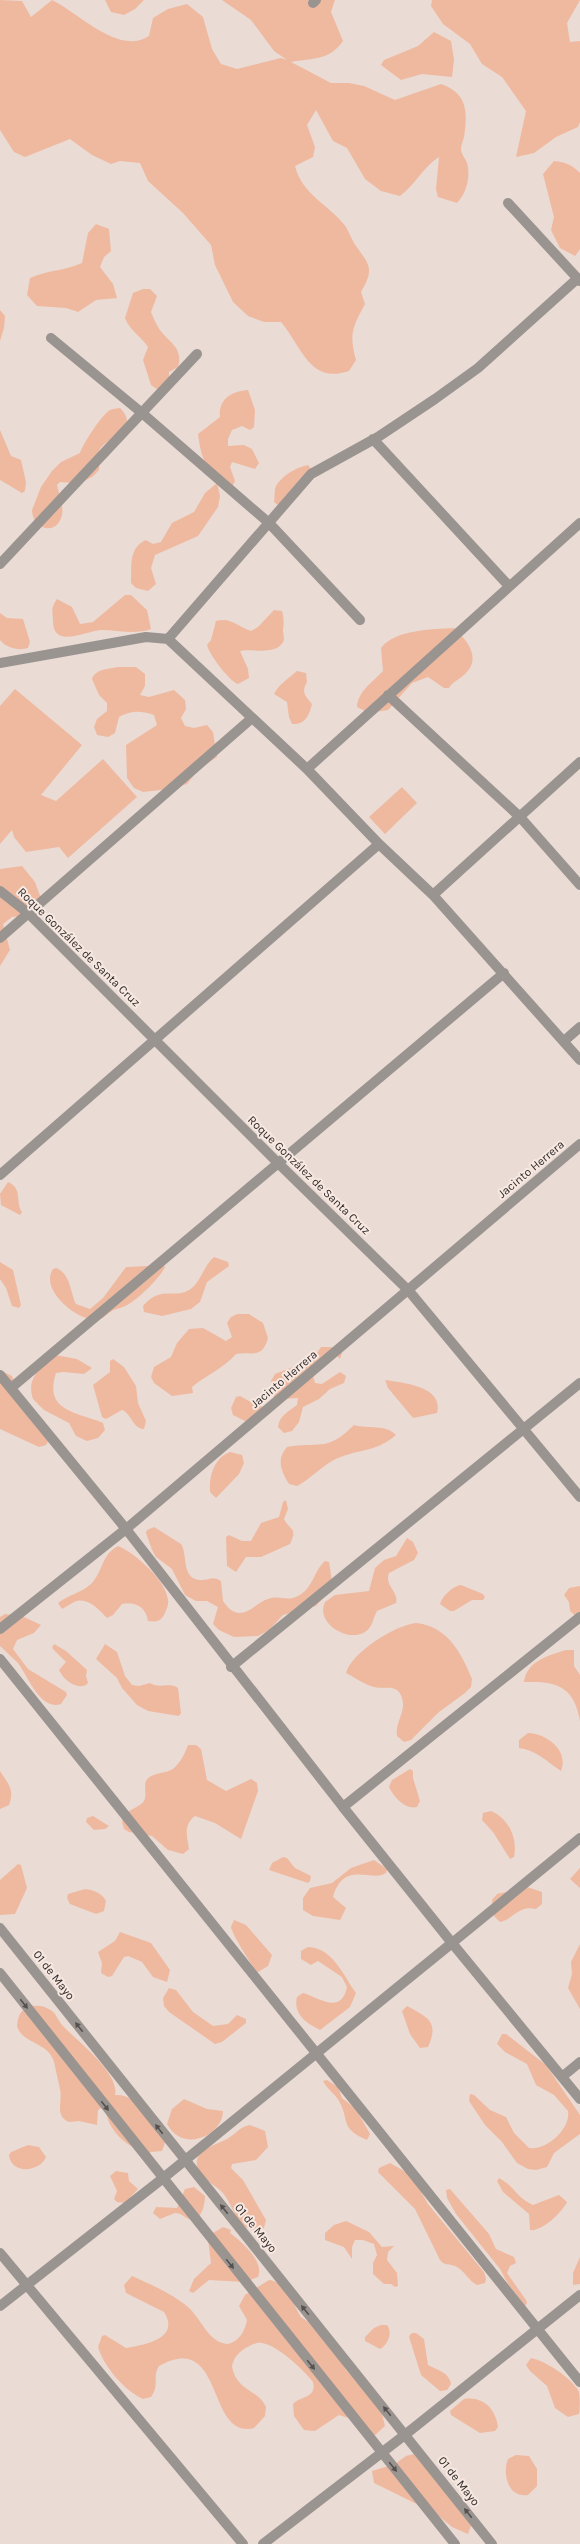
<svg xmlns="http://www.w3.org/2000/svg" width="580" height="2544" viewBox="0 0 580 2544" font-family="Karla,sans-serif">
<rect width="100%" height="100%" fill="#eadbd5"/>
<path fill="#efb99f" d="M0,0L22,1L31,17L52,0C79,13 119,56 149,36L153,18L168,9L187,4L203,17L212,49L221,64L237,69L281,58L287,60L274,51L251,20L222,0H335L331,12L343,41C329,61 312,58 291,62L331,83H349L364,86L395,100L441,84C467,93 468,111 464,137C463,141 461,145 461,149C461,154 466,159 467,163C471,177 466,194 457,203L438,197L436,189L439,157C423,167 416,184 400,196L381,191L365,179L347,148L333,141L316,110L307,125L315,147L313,157L295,166C302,195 330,205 346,227C349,232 351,238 354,243C368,264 376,267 361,292L365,304C352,328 349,334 356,360L349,371C310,384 303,349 281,322H264L248,316L233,302L215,265L211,245L183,213L148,181L140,163L120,161L111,164L92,155L70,139L25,157L14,152L0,130Z
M105,0H144L135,9L124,15L111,12Z
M432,0H580L567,23L570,42L580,41V122L578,127L556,137L534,153L516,157L526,111L502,77L482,64L470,44L443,24L431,6Z
M434,32L451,41L454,60L452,77L422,74L401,80L381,65L384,60L418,46Z
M554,161C566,162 572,165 580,173V249L575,256L560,248L551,230L554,217L543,174Z
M96,224L109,229L111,251L104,257L100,267L113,284L117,298L96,300L78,312L66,308L37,306L27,295L30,278C47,270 65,271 82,263L88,233Z
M143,289H150L157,296L151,312C153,317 155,322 158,327C167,342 184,346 178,367L169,372V381L158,390L151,385L143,360L148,347C141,336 130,331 125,318L133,293Z
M0,310L5,316L4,328L0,341Z
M248,390L255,410L254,427L250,430L242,426L232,430L228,439V446L244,445L252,449L259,463L255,469L232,462L230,467L235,481L232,487C207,469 202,465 198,434L220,417C218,399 232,391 248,390Z
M120,408C142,430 105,437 99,451C97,455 100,464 99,470C88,483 77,484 60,482L57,485C59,494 64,506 62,515C57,537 32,529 32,510L41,487L52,471L61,462L80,453C83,444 102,414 110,410C113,409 117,408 120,408Z
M0,430L11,456L21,460L26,482L25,491L22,493L0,480Z
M308,465L312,470L298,497L279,506L274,502C275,498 274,490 276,486C283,475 295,468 308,465Z
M217,483L220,496L218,507L198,536L155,555L151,568L156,584L148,591L136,588L131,583C132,566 128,548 146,540L153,544L161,542L172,523L194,512L205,493Z
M125,595H131L147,610L151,629C135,635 118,630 101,630C86,631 54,649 53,622C53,609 50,610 57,599L72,607L80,624L93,622Z
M274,610L282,611C284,619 284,622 283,630C283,633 285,639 283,642C275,656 252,648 240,651L248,669L249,678L238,684C229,681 209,654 207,645L211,640L216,621C231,617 238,627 251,631L258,627Z
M0,613L7,618L23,619L30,642L28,648C19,651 6,648 0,640Z
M454,628C467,640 482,658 465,674C459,680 453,681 449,688H444L428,677L412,683L388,710L369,713L357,707C358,691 373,682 383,671L381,648C394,630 432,629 454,628Z
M118,667H136L145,674V686L140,695L149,697L174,690L185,700L186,709L181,718L185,726L194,728L207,725L213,732L217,757L199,769L187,784L170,789L143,792L134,788L127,778L126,745L157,725L154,715C140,711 133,710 119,717L115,733L108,737L97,735L94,727L97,719L107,711V703L99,695L92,679C95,669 109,669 118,667Z
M297,671L306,673L307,682C301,692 305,696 312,704C309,716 305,725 292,724L289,717L287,702L274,694C279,684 289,678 297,671Z
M15,689L82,745L41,795L56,801L103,759L137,797L68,858L59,847L26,852L14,837L12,830L0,844V706Z
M402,787L417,803L385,834L369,817Z
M22,866L35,882L42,901L36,915L12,917L3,924L10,950L0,966V869Z
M8,1182C23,1188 15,1203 22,1212L20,1215L1,1205L0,1194Z
M214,1257L228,1262L229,1266L207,1282L200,1302L191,1309L162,1316L144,1312L143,1306C160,1285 174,1299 189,1290C201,1283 203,1266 214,1257Z
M0,1262L13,1270L21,1305L19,1308L12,1306L6,1288L0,1279Z
M162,1262L165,1267C160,1278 139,1298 129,1304C123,1308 117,1308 112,1311C106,1314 103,1320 96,1320C77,1320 39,1290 53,1269L56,1268C71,1274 70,1292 76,1304L90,1309L103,1298L126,1267L148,1266Z
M237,1314H249L263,1323L268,1338C262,1360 251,1351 236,1354C223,1369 206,1375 192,1387L193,1393L172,1396L154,1383L151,1377L154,1367L171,1357L177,1343L189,1329L203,1328L226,1341L232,1337L227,1323L231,1317Z
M321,1347H332L342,1353L340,1359L334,1353L313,1376L315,1383L322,1384L340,1372L346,1376L344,1383L330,1389L319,1399L303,1407L299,1422L292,1431L284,1433L278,1427C279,1416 289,1411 297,1405L298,1398L282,1399L247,1422L233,1415L231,1408L236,1397L240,1396L256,1405L268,1408C277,1399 274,1392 271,1381L275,1374L313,1359Z
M55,1355L77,1359L92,1368L84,1374L63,1372L56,1373C43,1412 78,1412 103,1423L105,1430L98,1438L87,1441L76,1436L69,1423L44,1410L33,1399C26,1379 40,1367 55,1355Z
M113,1359L124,1367L136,1386L138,1403L146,1421L144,1429C132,1428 132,1414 122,1410L106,1419L102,1417L93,1385L110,1372V1361Z
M0,1370L12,1376L18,1391L50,1438L46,1445L39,1447L0,1429Z
M385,1380C403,1383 444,1386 437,1413L413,1418L388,1388Z
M354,1425C369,1429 385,1424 396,1435C374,1454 356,1448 332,1461C320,1468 310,1479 297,1486L289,1484C281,1471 276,1459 287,1447C319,1441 326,1453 354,1425Z
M230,1452L242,1455L244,1463L239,1474L216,1498L210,1492C209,1476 214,1458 230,1452Z
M286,1500L288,1509L284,1519C290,1531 298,1527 290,1544L261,1557H246L236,1572L227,1566L226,1537L229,1535L242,1541H251L261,1523L279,1517L283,1502Z
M154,1527L181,1544C188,1554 181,1579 200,1580C208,1581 212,1575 221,1581L223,1601C240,1627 254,1603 268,1599C283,1594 289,1605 305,1591C314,1582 315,1570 325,1561L329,1562L332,1581L324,1597L316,1606L283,1615L269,1630L258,1636L234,1637L219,1630L213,1624L218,1607L207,1601H196L185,1595L172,1569L156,1557L152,1550L146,1533L147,1530Z
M407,1538L413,1542L418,1553L414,1560L389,1573C384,1586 399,1591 396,1603L377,1611C373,1618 373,1627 365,1632C348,1643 315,1623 325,1602L335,1595L369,1591L375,1568L384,1560L396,1556Z
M118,1546C135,1553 166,1580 168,1600C169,1606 166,1610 164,1615C160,1622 155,1622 148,1621C146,1607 135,1601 122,1604L113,1615L107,1618C100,1611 89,1598 77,1601C72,1602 67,1607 62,1609L58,1603C68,1595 81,1593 91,1584C103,1572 101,1555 118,1546Z
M461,1585L483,1594L485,1597L483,1600H472L454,1611H450L440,1604C442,1596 453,1586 461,1585Z
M580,1586V1620L570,1611L569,1602L564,1595L569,1588Z
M5,1614L24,1617L41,1625L34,1633L17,1640L13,1649L28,1669L66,1692L67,1695L61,1704C40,1711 28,1676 18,1663C12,1657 6,1652 0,1646V1617Z
M416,1623C447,1626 461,1652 472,1679L471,1687L465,1693L439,1712L411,1740L404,1742L397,1736C395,1724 404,1714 403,1703C400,1682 387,1690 374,1687C365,1685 354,1677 346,1673C351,1653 395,1625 416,1623Z
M54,1644L66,1651L87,1670L86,1676L88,1683L86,1685C76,1690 63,1679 59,1670L66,1662L52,1648Z
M105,1644L117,1652L125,1676L132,1685L139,1686L150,1683C159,1689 169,1682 178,1688L181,1713L179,1716L148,1711L137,1705L122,1688L117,1678L96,1659Z
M566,1650H574V1666L580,1675V1721C574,1686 557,1681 524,1682C527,1661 547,1656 566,1650Z
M528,1733C547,1734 569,1750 561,1771C546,1761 536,1750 519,1748V1740Z
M188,1745H196L201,1749L207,1780L226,1791L251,1779L257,1783L258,1791L241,1839L215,1823L195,1816C183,1825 187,1836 189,1849L183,1854L168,1850L152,1836L129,1832L124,1829L122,1822C125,1810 132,1811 141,1804C149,1798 143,1788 146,1781C152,1771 166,1775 174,1768C181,1762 185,1753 188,1745Z
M410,1769L413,1771V1778L420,1801L417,1807C405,1810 394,1797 389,1787L392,1780Z
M0,1771C8,1784 15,1789 9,1805L0,1809Z
M491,1811C508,1818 518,1838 514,1857L510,1859L493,1832L482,1820L483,1813Z
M93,1816L109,1826L105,1829L94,1830L86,1822L87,1818Z
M283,1857L287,1858L295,1868L311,1876L310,1881L308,1883L269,1870L272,1863Z
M374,1860L387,1869L386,1873C372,1883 344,1859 333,1897L346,1908L340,1920L313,1916L303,1910V1898L310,1888L332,1883L351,1868Z
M18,1864L21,1865L27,1888L15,1914L0,1915V1880Z
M580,1868V1888L570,1879Z
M527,1887L542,1892V1904L536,1909C518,1905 514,1919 500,1922L494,1916L492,1900L497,1894Z
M85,1889C94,1890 102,1893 106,1901L104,1911L96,1914L70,1904L67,1898L68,1894Z
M234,1920L246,1925L272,1955L268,1966L258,1972C254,1970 232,1934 231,1927Z
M120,1932L151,1943L170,1970L167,1982L153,1977L142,1962L128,1956L124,1957L112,1976L108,1977L101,1973L102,1963L98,1952L115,1941Z
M580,1944V2009L568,1988L572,1974L571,1962Z
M308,1947C333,1948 343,1975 356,1993L350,2007L320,2030C306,2023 293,2014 297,1997L303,1993C318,1997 341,2016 347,1987L342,1977L318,1961L311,1965L301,1959V1951Z
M169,1988L176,1990L193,2012L213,2026L228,2024L237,2015L246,2019V2023L222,2042L215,2044L169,2012L164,2006L163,1998Z
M31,2006C39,2005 46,2006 52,2011C57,2015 58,2021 63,2026C77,2041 120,2073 115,2095C138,2093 153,2124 166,2140L162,2151L150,2152L151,2155C128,2148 107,2132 105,2106L98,2110L97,2125L79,2121L69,2122C54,2116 63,2101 60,2089C58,2080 56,2071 54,2062C49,2042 22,2044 17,2026C18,2015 21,2009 31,2006Z
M407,2006C429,2018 439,2022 428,2047L420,2048L410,2034L402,2011Z
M502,2034H506L546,2065L580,2115V2134L554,2153L547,2167L536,2170L528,2169L517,2163L502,2142L485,2125L469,2101L470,2094L474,2095L490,2110L506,2117L514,2133L529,2148C546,2151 571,2129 568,2111L554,2095L536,2085L527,2064L505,2052L497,2044Z
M327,2080L338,2087L342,2098L356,2109L370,2134L367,2140C339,2128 350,2120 339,2101C335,2094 327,2089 323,2081Z
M184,2099L207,2109L223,2111C223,2135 183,2154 167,2124L172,2109Z
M250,2125L265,2131L268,2147L256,2160L232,2164L231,2168L243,2180L266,2220L264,2228C258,2231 249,2230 244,2226C234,2217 231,2202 222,2192C214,2183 194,2176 197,2160C200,2148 218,2144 227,2139C236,2134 239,2127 250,2125Z
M28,2145L39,2147L46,2157C40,2172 11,2175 9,2155L11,2152Z
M390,2163L406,2172L415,2181L428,2204L484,2272L486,2279L485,2283L477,2285C469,2281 465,2272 457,2267C450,2263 446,2267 440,2260L415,2209L378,2172L379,2168Z
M116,2171L128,2173L129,2181L138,2189L125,2203L117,2202L114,2199L117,2191L110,2176Z
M499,2178C516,2187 515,2197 533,2205L559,2195L567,2202C562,2212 542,2232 530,2230L529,2214L503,2192L497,2181Z
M194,2187L205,2196C205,2204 202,2222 189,2219C184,2217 181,2213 175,2213L160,2219L153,2213L156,2207L177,2208L185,2189Z
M450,2189L489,2234L496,2249L514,2257L516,2263L510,2266L507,2273L526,2300L527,2303L525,2306L508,2284L500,2269L456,2214L447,2198L446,2190Z
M346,2221L369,2232L382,2247L394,2246L388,2252L387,2260L397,2273L398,2286L395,2287L391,2284H384L373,2274V2263L377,2255L374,2244L363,2240H355L352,2247V2259L344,2247L325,2240V2233L334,2225Z
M223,2227L231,2230L230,2233C241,2241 265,2262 258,2277L244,2282L209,2280L193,2293L189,2291L194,2279L211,2263L208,2240L213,2233Z
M580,2257V2284L573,2285V2273Z
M132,2276C150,2284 173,2294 188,2307C201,2318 208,2343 228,2344C240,2341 245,2330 247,2320L239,2306L245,2295L269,2280C288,2282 293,2305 301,2317L308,2322L341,2360L346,2370L380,2406L385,2426L374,2436L355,2420L339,2415L315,2431L304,2430L294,2416L293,2404C301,2396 317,2398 313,2382C304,2370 277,2345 262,2343C255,2342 250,2346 244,2349C237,2354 234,2358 232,2366C236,2391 258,2389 266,2407L265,2416L254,2428C206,2440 225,2329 159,2366C152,2377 160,2384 151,2397L143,2399C124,2390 104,2367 98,2347L102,2336L105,2335L126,2348C144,2345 181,2339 164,2312L126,2293L124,2285Z
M381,2325H387C393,2332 388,2345 380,2349L365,2341V2337L374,2328Z
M412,2333H416L424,2339L428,2365C437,2370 449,2372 451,2384L447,2390L440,2391L421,2375L410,2340L409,2336Z
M531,2358C546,2361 572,2378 579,2392C580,2398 580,2408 579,2414L568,2417L555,2408L547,2386L530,2371L526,2365Z
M464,2399C483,2396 496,2409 498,2427L495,2431L480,2433L451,2415L450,2411Z
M414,2454L472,2523L468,2534L452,2527L435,2513L374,2483L372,2471L395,2464L406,2456Z
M516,2455L529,2456L537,2469V2486L528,2495C508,2498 502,2474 508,2459Z"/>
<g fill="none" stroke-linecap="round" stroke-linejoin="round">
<path stroke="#9a9491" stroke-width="10" d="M313,3L316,0
M508,203L580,281
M51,338L142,413L269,523L360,620
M373,439L509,586
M0,564L197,354
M168,639L311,474L378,437L435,399L478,368L578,278
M0,663L146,637L168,639L307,769L379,844L433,895L580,1060
M388,695L520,817L580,885
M307,769L580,523
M0,891L28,913L279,1164L409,1291L580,1497
M433,895L580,762
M0,938L252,718
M564,1041L580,1027
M0,1175L379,844
M0,1375L126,1529L343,1807
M11,1388L504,973
M0,1629L126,1529L580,1144
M0,1659L580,2382
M231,1667L580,1383
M580,1838L452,1943L580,2099
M563,2076L580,2062
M0,2253L243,2544
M0,2306L162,2179
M263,2544L406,2434L580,2295"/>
<path stroke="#9a9491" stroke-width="10" d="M0,1928L492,2544
M0,1973L455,2544
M162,2179L452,1943L343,1807L580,1617"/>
</g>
<defs><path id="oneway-solid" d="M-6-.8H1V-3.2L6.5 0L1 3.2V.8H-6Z"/></defs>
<g fill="#56504e">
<use href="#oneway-solid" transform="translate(24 2004) rotate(52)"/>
<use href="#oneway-solid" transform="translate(79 2027) rotate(-128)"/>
<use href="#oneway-solid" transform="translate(105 2106) rotate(52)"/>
<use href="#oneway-solid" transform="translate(159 2129) rotate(-128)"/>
<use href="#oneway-solid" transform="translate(224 2209) rotate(-129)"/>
<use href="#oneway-solid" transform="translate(230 2264) rotate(51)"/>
<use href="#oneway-solid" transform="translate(305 2310) rotate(-129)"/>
<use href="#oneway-solid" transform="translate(311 2365) rotate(51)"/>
<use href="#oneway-solid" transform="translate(387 2411) rotate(-129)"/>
<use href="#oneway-solid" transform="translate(393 2467) rotate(51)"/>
<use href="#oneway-solid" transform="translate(468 2513) rotate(-128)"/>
</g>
<g text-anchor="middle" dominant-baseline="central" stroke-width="4" stroke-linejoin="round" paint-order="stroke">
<g font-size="12" fill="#322c2a" stroke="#f7e9e2">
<text transform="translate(79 947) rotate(44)">Roque González de Santa Cruz</text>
<text transform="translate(531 1169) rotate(-40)">Jacinto Herrera</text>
<text transform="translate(309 1175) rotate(44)">Roque González de Santa Cruz</text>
<text transform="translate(284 1379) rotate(-40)">Jacinto Herrera</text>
<text transform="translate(54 1975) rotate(52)">01 de Mayo</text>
<text transform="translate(256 2228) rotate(51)">01 de Mayo</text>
<text transform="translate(459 2481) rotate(52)">01 de Mayo</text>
</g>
</g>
</svg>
